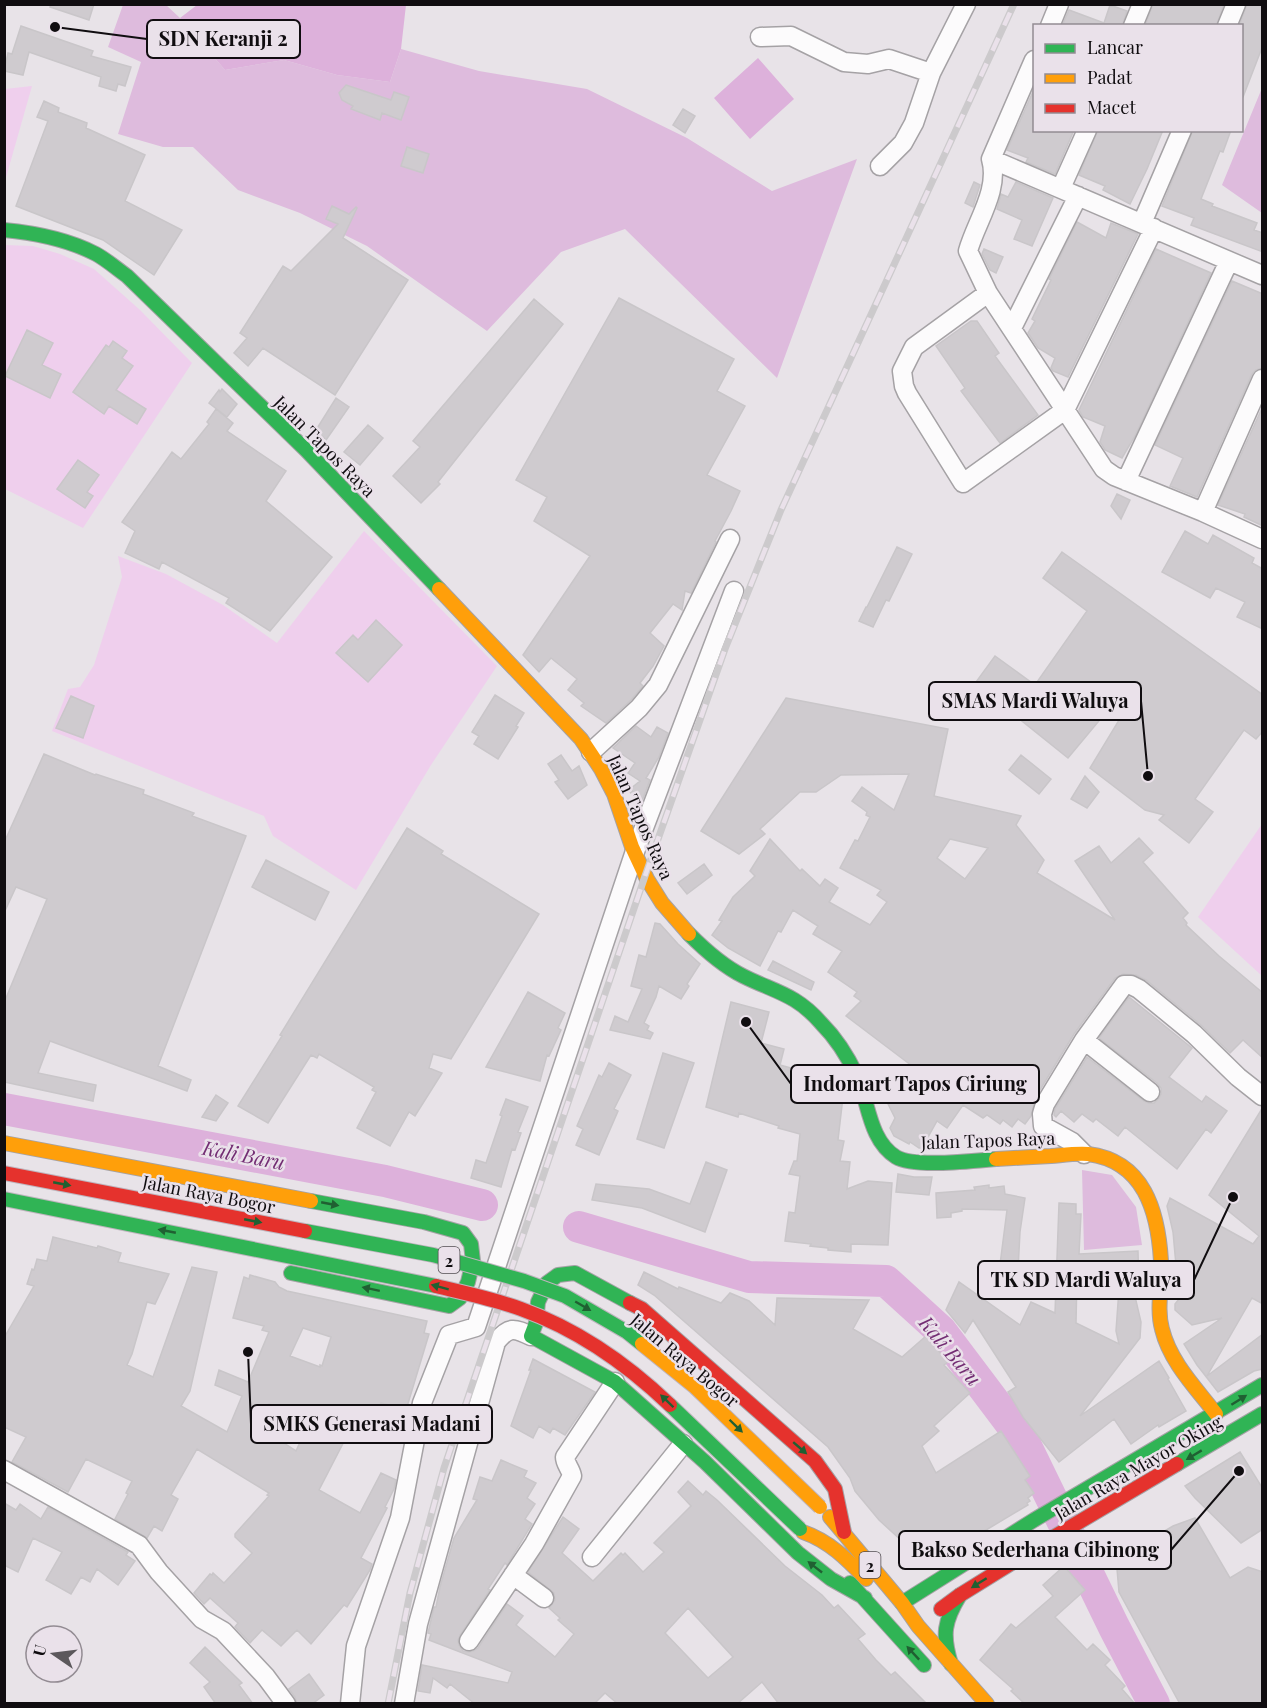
<svg xmlns="http://www.w3.org/2000/svg" width="1267" height="1708" viewBox="0 0 1267 1708" font-family="'Playfair Display',serif">
<rect width="100%" height="100%" fill="#e8e3e8"/>
<path fill="#efcfed" d="M32,86L5,181V89Z
M4,245L33,246L60,254L94,269L140,310L192,363L83,528L5,489Z
M364,531L497,666L431,765L356,890L273,836L264,816L52,731L68,689L80,687L94,665L122,577L118,556L166,574L223,605L277,643Z
M1262,824V976L1198,917Z"/>
<path fill="#debbdd" d="M123,5H166L180,18L225,70L284,60L337,75L390,82L401,49L479,71L587,89L687,138L772,191L857,159L777,378L625,229L561,252L487,331L367,246L300,213L238,190L193,147H163L118,134L141,62L108,47Z
M1262,88V213L1222,185Z
M1082,1170L1112,1175L1136,1207L1142,1245L1084,1250Z"/>
<path fill="#ddb1db" d="M197,5V4L406,5L401,49L390,82L337,75L284,60L225,70L180,18Z
M758,58L794,99L750,139L714,98Z"/>
<g fill="none" stroke-linecap="round" stroke-linejoin="round">
<path stroke="#ddb1db" stroke-width="32" d="M4,1109L385,1181L482,1205
M579,1227L749,1277L886,1281L941,1331L1023,1440L1114,1627L1154,1704"/>
</g>
<path fill="#cfcbcf" stroke="#c9c6c9" stroke-width="1.5" fill-rule="evenodd" d="M51,4H94L89,20L50,7Z
M1153,4H1224L1216,26H1145Z
M1247,4H1263V45L1243,97H1242V26H1239Z
M1110,5L1127,11L1122,26H1062L1069,10L1104,23Z
M21,26L93,51L91,56L131,67L125,86L118,84L116,91L99,86L101,77L29,52L23,75L4,71L8,53L12,54Z
M346,85L391,100L394,92L409,97L401,120L382,113L380,120L351,109L353,106L342,100L339,93Z
M1035,87V130H1074L1055,174L1026,162L1028,158L1007,150Z
M44,101L59,108L58,112L87,123L86,128L145,155L125,201L182,230L154,275L103,240L16,206L48,121L37,117Z
M683,109L695,116L685,133L673,125Z
M1098,130H1163L1147,169L1130,204L1103,190L1105,186L1079,175Z
M1193,130H1231L1223,152L1220,151L1201,199L1213,204L1212,206L1257,223L1254,230L1263,233V252L1191,225L1194,218L1162,206Z
M407,147L429,154L423,173L401,166Z
M974,182L980,185L973,207L965,203Z
M1016,182L1053,198L1032,246L1014,239L1022,220L997,209L1001,194L1008,197Z
M332,206L349,214L356,207L357,208L343,238L408,280L335,395L263,348L248,366L234,353L247,338L240,333L283,266L291,271L338,224L326,219Z
M1077,222L1106,238L1111,223L1138,234L1068,377L1053,371L1051,368L1055,358L1038,348L1028,333L1035,321L1032,319L1051,280L1049,279Z
M984,249L1003,257L996,273L990,270L982,254Z
M1156,249L1211,273L1135,436L1122,458L1105,450L1100,442L1105,426L1083,417L1079,410Z
M1232,281L1263,294V368L1256,370L1252,374L1197,497L1170,486L1183,458L1155,445Z
M619,298L734,359L717,391L745,406L707,475L740,491L731,511L715,541L716,542L691,593L685,591L682,610L673,604L650,633L664,646L653,666L640,683L643,686L631,700L606,723L581,706L584,703L568,690L577,679L551,658L539,672L523,655L590,556L534,521L547,497L516,480Z
M534,299L563,324L438,482L440,484L421,503L393,476L420,447L413,441Z
M971,321H977L999,353L995,356L1038,415L1000,443L961,391L965,388L936,346Z
M27,330L53,343L42,365L61,374L50,398L5,376Z
M113,341L127,351L122,358L133,366L116,390L146,409L137,424L109,406L104,414L73,392L106,345L109,347Z
M222,389L237,404L227,417L209,403L219,390L220,392Z
M336,398L349,407L326,440L316,430Z
M1263,406V526L1244,517L1245,514L1218,505Z
M216,409L233,423L227,431L286,471L266,501L332,557L270,631L226,603L229,598L162,562L159,569L125,553L135,531L122,522L172,452L181,459L209,424L207,422Z
M368,425L383,438L360,465L344,452Z
M78,460L99,475L87,492L93,496L85,508L57,489Z
M1117,494L1130,500L1121,519L1111,506Z
M1185,531L1208,544L1213,535L1254,558L1252,563L1263,569V629L1237,617L1245,602L1216,588L1210,598L1162,572Z
M897,547L912,554L889,601L886,600L873,627L859,621L866,607H867Z
M1062,552L1263,695V731L1256,739L1244,730L1195,799L1213,812L1189,843L1159,820L1164,815L1145,810L1090,768L1124,712L1113,704L1068,758L1012,713L1014,711L976,682L995,656L1035,685L1087,611L1043,578Z
M376,620L402,645L368,682L336,653L353,635L358,640Z
M495,695L524,713L516,726L518,727L498,759L474,744L479,736L472,732Z
M71,696L94,706L83,738L56,728Z
M786,698L948,729L934,796L1021,816L1016,825L1044,860L1037,873L1115,920L1075,861L1099,846L1111,863L1139,838L1153,853L1143,862L1188,913L1183,918L1187,923L1186,925L1219,956L1263,993V1058L1243,1040L1230,1053L1201,1025L1146,980L1136,975L1123,974L1115,978L1074,1034L1035,1098L1031,1116L1025,1124L1018,1119L1012,1127L1003,1120L1000,1124L987,1115L983,1118L963,1105L947,1128L937,1121L922,1148H919L910,1142L909,1144L894,1136L890,1128L895,1118L885,1098L895,1088L900,1093L920,1072L846,1016L861,1001L854,996L857,992L828,972L842,951L813,934L818,926L793,910L781,932L778,931L760,966L728,948L712,935L722,921L719,920L733,897L755,876L750,871L770,839L800,871L802,869L820,886L825,879L838,888L829,902L870,925L887,902L877,895L881,890L840,868L855,840L858,841L870,817L866,815L867,812L852,801L862,787L894,810L909,774L841,775L816,792H800L760,829L765,834L739,854L701,831ZM950,839L988,848L965,879L937,858Z
M636,726L651,737L657,727L668,733L659,757L646,778L650,780L642,801L640,803L630,792L632,791L630,789L640,781L628,773L635,763L613,748Z
M44,754L95,775L96,774L144,790L143,794L194,813L192,816L246,836L158,1066L191,1080L187,1091L50,1041L38,1073L96,1085L93,1101L4,1082V1003L47,899L16,887L4,913V843Z
M561,755L572,771L579,766L587,785L568,799L555,782L559,780L548,764Z
M1021,755L1051,779L1039,794L1009,770Z
M1085,776L1099,792L1087,808L1071,799Z
M407,828L443,851L441,854L539,914L451,1059L433,1054L429,1068L442,1073L415,1116L409,1112L390,1146L357,1128L376,1092L372,1090L374,1087L319,1054L317,1058L311,1055L268,1123L238,1106L282,1036L280,1035Z
M266,860L329,892L315,920L252,887Z
M704,864L712,875L687,894L678,883Z
M655,923L660,924L678,944L700,964L687,984L689,986L681,999L659,986L656,997L644,1023L649,1026L647,1030L653,1033L650,1039L610,1030L615,1016L628,1022L642,989L631,986L639,955L646,957Z
M773,961L814,982L811,990L768,970Z
M528,992L565,1013L558,1028L561,1030L549,1056L547,1055L540,1081L486,1067Z
M1129,997L1192,1048L1169,1077L1202,1102L1206,1096L1227,1111L1211,1133L1206,1129L1177,1169L1125,1127L1118,1136L1096,1119L1093,1122L1082,1114L1074,1122L1061,1111L1056,1117L1054,1115L1055,1109L1087,1057L1144,1101L1149,1103H1154L1159,1098L1161,1094V1088L1157,1083L1099,1038Z
M731,1002L769,1012L761,1043L784,1049L780,1065L802,1071L801,1076L817,1081L815,1088L828,1089L827,1095L843,1097L838,1140L844,1141L840,1161L850,1162L847,1189L868,1181L892,1183L888,1245L851,1244V1252L828,1250V1248L810,1246L811,1244L785,1241L789,1212L795,1213L800,1176L789,1174L794,1161H797L800,1134L778,1128L779,1126L739,1113L738,1117L706,1107Z
M663,1053L694,1063L664,1148L637,1139Z
M609,1063L631,1075L614,1109L618,1111L599,1155L576,1145L583,1129L577,1126L599,1075L602,1077Z
M216,1095L228,1103L216,1121L202,1117Z
M506,1099L528,1107L518,1132L521,1133L515,1150L512,1149L501,1187L471,1178L476,1160L486,1163L502,1116L500,1115Z
M1263,1107V1304L1252,1298L1207,1376L1263,1334V1369L1254,1371L1218,1392L1197,1365L1184,1344L1222,1318L1192,1325L1175,1310V1304L1179,1299L1176,1297V1293L1187,1277L1177,1276L1173,1232L1167,1206L1170,1198L1253,1244L1259,1236L1209,1195Z
M706,1162L727,1170L705,1232L642,1208L592,1200L596,1184L649,1189L690,1204Z
M898,1174L914,1177H932L929,1195L896,1192Z
M989,1185V1188L1004,1186L1005,1194L1025,1198L1020,1232L1018,1270L1015,1269L1012,1287L998,1280L1007,1210L962,1209V1211L951,1213V1217L937,1218L936,1193L975,1190L974,1187Z
M1059,1203L1076,1204V1214H1081L1079,1254L1138,1251L1139,1289L1130,1275L1141,1322L1140,1338L1080,1416L1159,1361L1169,1378L1168,1379L1186,1411L1159,1427L1158,1425L1131,1444L1114,1419L1059,1462L1023,1417L1008,1392L1016,1387L973,1320L965,1333L946,1310L959,1282L1020,1325L1031,1302L1055,1313ZM1120,1275L1116,1331L1119,1344L1076,1323L1077,1277Z
M53,1237L97,1248L98,1246L121,1253L118,1262L169,1274L155,1304L147,1302L132,1354L127,1365L153,1377L192,1267L217,1272L190,1391L181,1406L227,1432L242,1396L215,1385L219,1370L248,1382L269,1332L262,1330L264,1326L233,1318L244,1277L249,1279L250,1275L275,1282L279,1287L287,1291L427,1321L424,1333L429,1334L406,1410L381,1403L366,1437L350,1430L319,1490L360,1513L381,1473L396,1480L394,1489L385,1507L387,1508L361,1558L372,1564L370,1570L347,1607L344,1605L311,1644L297,1630L281,1646L262,1630L250,1643L235,1627L238,1623L210,1598L204,1604L194,1593L210,1574L212,1575L213,1573L224,1583L252,1553L235,1537V1534L269,1496L267,1495L269,1493L197,1449L171,1495L178,1499L162,1531L154,1526L147,1538L115,1519L128,1494L126,1493L132,1481L86,1459L68,1492L12,1462L26,1437L4,1427V1338L34,1286L27,1284L32,1269L34,1270L37,1259L47,1261ZM303,1328L331,1337L322,1366L320,1365V1367L290,1356ZM269,1404L310,1420L296,1451L259,1427Z
M644,1272L678,1289L679,1287L721,1303L730,1293L749,1301L775,1325L777,1298L869,1300L853,1329L902,1357L926,1336L948,1362L944,1365L970,1393L934,1426L939,1431L922,1446L936,1473L1001,1431L1030,1476L1025,1480L1034,1493L1028,1498L1030,1501L1027,1503L1028,1505L986,1530L936,1559L910,1553L904,1543L879,1520L855,1491L850,1478L828,1447L654,1295L638,1285Z
M533,1359L595,1392L565,1435L553,1428L550,1433L539,1426L533,1438L511,1426L531,1370H529Z
M1240,1452L1263,1489V1529L1241,1543L1195,1498L1185,1486Z
M501,1460L527,1471L524,1477L536,1483L527,1498L535,1504L525,1519L532,1524L507,1565L505,1563L488,1589L490,1590L460,1635L458,1640L459,1645L463,1651L469,1652L473,1651L478,1648L507,1604L523,1616L516,1625L555,1657L574,1634L558,1620L560,1618L549,1608L555,1600L554,1593L528,1572L563,1517L579,1529L562,1553L593,1581L621,1553L623,1555L625,1553L643,1572L664,1552L654,1543L691,1506L678,1492L688,1481L703,1495L706,1491L717,1500L785,1566L822,1595L834,1608L838,1605L865,1634L858,1639L876,1660L891,1675L895,1672L927,1704H779L762,1682L737,1704H618L605,1693L594,1704H475L450,1684L447,1688L433,1678L430,1693L418,1691L422,1665L508,1683L512,1672L429,1640L431,1634L428,1633L434,1607H436L440,1587L454,1538L477,1500L473,1499L480,1477L492,1481ZM688,1608L733,1657L708,1678L665,1633Z
M4,1503L16,1510L20,1504L41,1519L48,1507L128,1552L126,1555L135,1561L118,1585L97,1569L90,1582L81,1577L71,1594L46,1580L62,1552L33,1538L18,1572L4,1565Z
M1195,1518L1230,1578L1248,1567L1263,1572V1704H1180L1119,1592L1117,1569L1123,1556L1173,1526Z
M1064,1566L1085,1590L1055,1617L1087,1650L1093,1644L1110,1660L1105,1665L1125,1686L1122,1689L1135,1704H1025L1011,1691L1013,1689L980,1660L1011,1624L1016,1628L1053,1596L1043,1585Z
M205,1647L242,1683L239,1685L253,1704H216L204,1687L210,1682L190,1663Z
M309,1674L324,1695L312,1704H297L295,1697L289,1689Z"/>
<g fill="none" stroke-linecap="round" stroke-linejoin="round">
<defs>
<path id="street" d="M1050,26L1059,4
M1133,26L1142,4
M1227,26L1236,4
M760,37L791,36L844,62L868,64L889,59L931,73L966,4
M1034,60L991,159C1000,190 976,222 968,251L988,293L1104,469L1114,476L1203,512L1262,539
M991,159L1262,275
M880,166L903,143L914,123L931,73
M1061,188L1087,130
M1142,223L1182,130
M988,293L914,347L902,371L904,386L907,393L963,483L1065,410L1154,228
M1012,328L1078,196
M1126,481L1229,261
M1203,512L1262,379
M591,752L639,708L658,685L730,539
M1084,1040L1150,1092
M1084,1154L1072,1142L1043,1126L1042,1114L1045,1104L1084,1040L1124,985H1131L1139,989L1194,1034L1238,1077L1262,1096
M4,1470L139,1545L159,1572L202,1619L223,1631L266,1677L286,1704
M592,1557L683,1444
M513,1575L544,1598
M469,1641L534,1544L572,1476C571,1469 565,1464 565,1457L615,1382
M350,1704L356,1646L400,1518L422,1403L449,1335L476,1327L634,854L734,591
M404,1704L418,1624L496,1342C509,1326 514,1328 531,1336"/>
<path id="fast" d="M4,230C36,233 67,239 96,254C107,260 117,269 127,276L306,450L439,589
M689,934C705,950 723,966 743,976C775,992 796,994 821,1023C836,1038 848,1057 857,1076C869,1103 869,1140 896,1157C914,1168 973,1161 996,1159
M291,1273L449,1306L460,1298L468,1282L473,1261L471,1244L463,1233L424,1222L311,1201
M630,1303L575,1273L558,1275L547,1283L538,1302L536,1323L531,1336L615,1382L705,1462L798,1553L831,1579L865,1598
M1177,1464L1262,1414
M850,1583L924,1665
M902,1603L1034,1520L1262,1385
M951,1664C942,1635 944,1621 960,1595"/>
<path id="slow" d="M439,589L581,739L601,769L614,794L632,847L647,879L662,903L689,934
M4,1143L311,1201
M996,1159C1014,1158 1033,1157 1051,1156C1063,1155 1076,1153 1088,1154C1144,1161 1158,1211 1161,1261C1163,1283 1156,1307 1162,1329C1170,1362 1196,1388 1216,1414
M830,1517L902,1603L918,1626L987,1704
M803,1532C829,1541 847,1559 866,1579"/>
<path id="jam" d="M630,1303L642,1309L815,1461L835,1489L844,1532
M941,1609L960,1595L1047,1541L1177,1464"/>
</defs>
<use href="#street" stroke="#a5a2a5" stroke-width="21"/>
<use href="#fast" stroke="#a5a2a5" stroke-width="16"/>
<use href="#slow" stroke="#a5a2a5" stroke-width="16"/>
<use href="#jam" stroke="#a5a2a5" stroke-width="16"/>
<use href="#street" stroke="#fcfbfc" stroke-width="18"/>
<use href="#fast" stroke="#30b455" stroke-width="14"/>
<use href="#slow" stroke="#ff9f0a" stroke-width="14"/>
<use href="#jam" stroke="#e5322d" stroke-width="14"/>
<defs>
<path id="rail" d="M388,1704L410,1593L444,1468L645,876L725,649L781,510L1014,4"/>
</defs>
<use href="#rail" stroke="#cccacc" stroke-width="7"/>
<use href="#rail" stroke="#eae1ea" stroke-width="4.5" stroke-dasharray="14" stroke-linecap="butt"/>
<defs>
<path id="fast-bridge" d="M4,1199L436,1286
M305,1231L433,1255L524,1281L565,1296L627,1332L642,1344
M670,1405L800,1529"/>
<path id="slow-bridge" d="M642,1344L694,1386L820,1507"/>
<path id="jam-bridge" d="M4,1173L305,1231
M436,1286C464,1293 494,1299 521,1309C577,1329 627,1364 670,1405"/>
</defs>
<use href="#fast-bridge" stroke="#beb4bd" stroke-width="16" stroke-linecap="butt"/>
<use href="#slow-bridge" stroke="#beb4bd" stroke-width="16" stroke-linecap="butt"/>
<use href="#jam-bridge" stroke="#beb4bd" stroke-width="16" stroke-linecap="butt"/>
<use href="#fast-bridge" stroke="#30b455" stroke-width="14"/>
<use href="#slow-bridge" stroke="#ff9f0a" stroke-width="14"/>
<use href="#jam-bridge" stroke="#e5322d" stroke-width="14"/>
</g>
<defs><path id="oneway-solid" d="M-6-.8H1V-3.2L6.5 0L1 3.2V.8H-6Z" transform="scale(1.5)"/></defs>
<g fill="#206032">
<use href="#oneway-solid" transform="translate(62 1184) rotate(11)"/>
<use href="#oneway-solid" transform="translate(330 1204) rotate(11)"/>
<use href="#oneway-solid" transform="translate(253 1221) rotate(11)"/>
<use href="#oneway-solid" transform="translate(167 1231) rotate(-169)"/>
<use href="#oneway-solid" transform="translate(440 1287) rotate(-165)"/>
<use href="#oneway-solid" transform="translate(371 1289) rotate(-168)"/>
<use href="#oneway-solid" transform="translate(583 1306) rotate(30)"/>
<use href="#oneway-solid" transform="translate(1239 1400) rotate(-32)"/>
<use href="#oneway-solid" transform="translate(667 1401) rotate(-136)"/>
<use href="#oneway-solid" transform="translate(736 1426) rotate(44)"/>
<use href="#oneway-solid" transform="translate(800 1448) rotate(41)"/>
<use href="#oneway-solid" transform="translate(1194 1455) rotate(149)"/>
<use href="#oneway-solid" transform="translate(815 1567) rotate(-142)"/>
<use href="#oneway-solid" transform="translate(979 1583) rotate(148)"/>
<use href="#oneway-solid" transform="translate(913 1653) rotate(-133)"/>
</g>
<g text-anchor="middle" dominant-baseline="central" stroke-width="5" stroke-linejoin="round" paint-order="stroke">
<g fill="#eae1ea" stroke="#514d51" stroke-width="1.5">
<rect x="438.5" y="1247" width="21" height="26" rx="4.5"/>
<rect x="859.5" y="1552" width="21" height="26" rx="4.5"/>
</g>
<g font-size="16" font-weight="bold" fill="#100d10">
<text x="449" y="1260">2</text>
<text x="870" y="1565">2</text>
</g>
<g font-size="18" fill="#100d10" stroke="#eae1ea">
<text transform="translate(325 446) rotate(45)">Jalan Tapos Raya</text>
<text transform="translate(641 817) rotate(66)">Jalan Tapos Raya</text>
<text transform="translate(988 1140) rotate(-2)">Jalan Tapos Raya</text>
<text transform="translate(209 1194) rotate(11)">Jalan Raya Bogor</text>
<text transform="translate(685 1360) rotate(40)">Jalan Raya Bogor</text>
<text transform="translate(1138 1467) rotate(-30)">Jalan Raya Mayor Oking</text>
</g>
<g font-size="20" font-style="italic" fill="#732d73" stroke="#eae1ea">
<text transform="translate(244 1154) rotate(11)">Kali Baru</text>
<text transform="translate(951 1350) rotate(50)">Kali Baru</text>
</g>
</g>
<path fill="none" stroke="#100d10" stroke-width="2" d="M55 27L147 39M1148 776L1141 701M746 1022L791 1084M1233 1197L1194 1280M248 1352L251 1424M1239 1471L1171 1550"/>
<g fill="#100d10" stroke="#eae1ea" stroke-width="2">
<circle cx="55" cy="27" r="6"/>
<circle cx="1148" cy="776" r="6"/>
<circle cx="746" cy="1022" r="6"/>
<circle cx="1233" cy="1197" r="6"/>
<circle cx="248" cy="1352" r="6"/>
<circle cx="1239" cy="1471" r="6"/>
</g>
<g fill="#eae1ea" stroke="#100d10" stroke-width="2">
<rect x="147" y="20" width="153" height="38" rx="6"/>
<rect x="929" y="682" width="212" height="38" rx="6"/>
<rect x="791" y="1065" width="248" height="38" rx="6"/>
<rect x="978" y="1261" width="216" height="38" rx="6"/>
<rect x="251" y="1405" width="241" height="38" rx="6"/>
<rect x="899" y="1531" width="272" height="38" rx="6"/>
</g>
<g font-size="20" text-anchor="middle" font-weight="bold" fill="#100d10">
<text x="223" y="46">SDN Keranji 2</text>
<text x="1035" y="708">SMAS Mardi Waluya</text>
<text x="915" y="1091">Indomart Tapos Ciriung</text>
<text x="1086" y="1287">TK SD Mardi Waluya</text>
<text x="372" y="1431">SMKS Generasi Madani</text>
<text x="1035" y="1557">Bakso Sederhana Cibinong</text>
</g>
<rect width="1267" height="1708" fill="none" stroke="#100d10" stroke-width="12"/>
<rect x="1033" y="24" width="210" height="108" fill="#eae1ea" stroke="#938c93" stroke-width="1.5"/>
<rect x="1045" y="44" width="30" height="9" fill="#30b455" stroke="#938c93" stroke-width="1.5"/>
<text x="1087" y="54" font-size="18" fill="#100d10">Lancar</text>
<rect x="1045" y="74" width="30" height="9" fill="#ff9f0a" stroke="#938c93" stroke-width="1.5"/>
<text x="1087" y="84" font-size="18" fill="#100d10">Padat</text>
<rect x="1045" y="104" width="30" height="9" fill="#e5322d" stroke="#938c93" stroke-width="1.5"/>
<text x="1087" y="114" font-size="18" fill="#100d10">Macet</text>
<g transform="translate(54 1654) rotate(284)"><circle r="28" fill="#eae1ea" stroke="#938c93" stroke-width="1.5"/>
<path d="M0-4.5L10 22L0 15L-10 22Z" fill="#5c585c"/>
<text y="-9" font-size="16" font-weight="bold" text-anchor="middle" fill="#100d10">U</text>
</g>
</svg>
